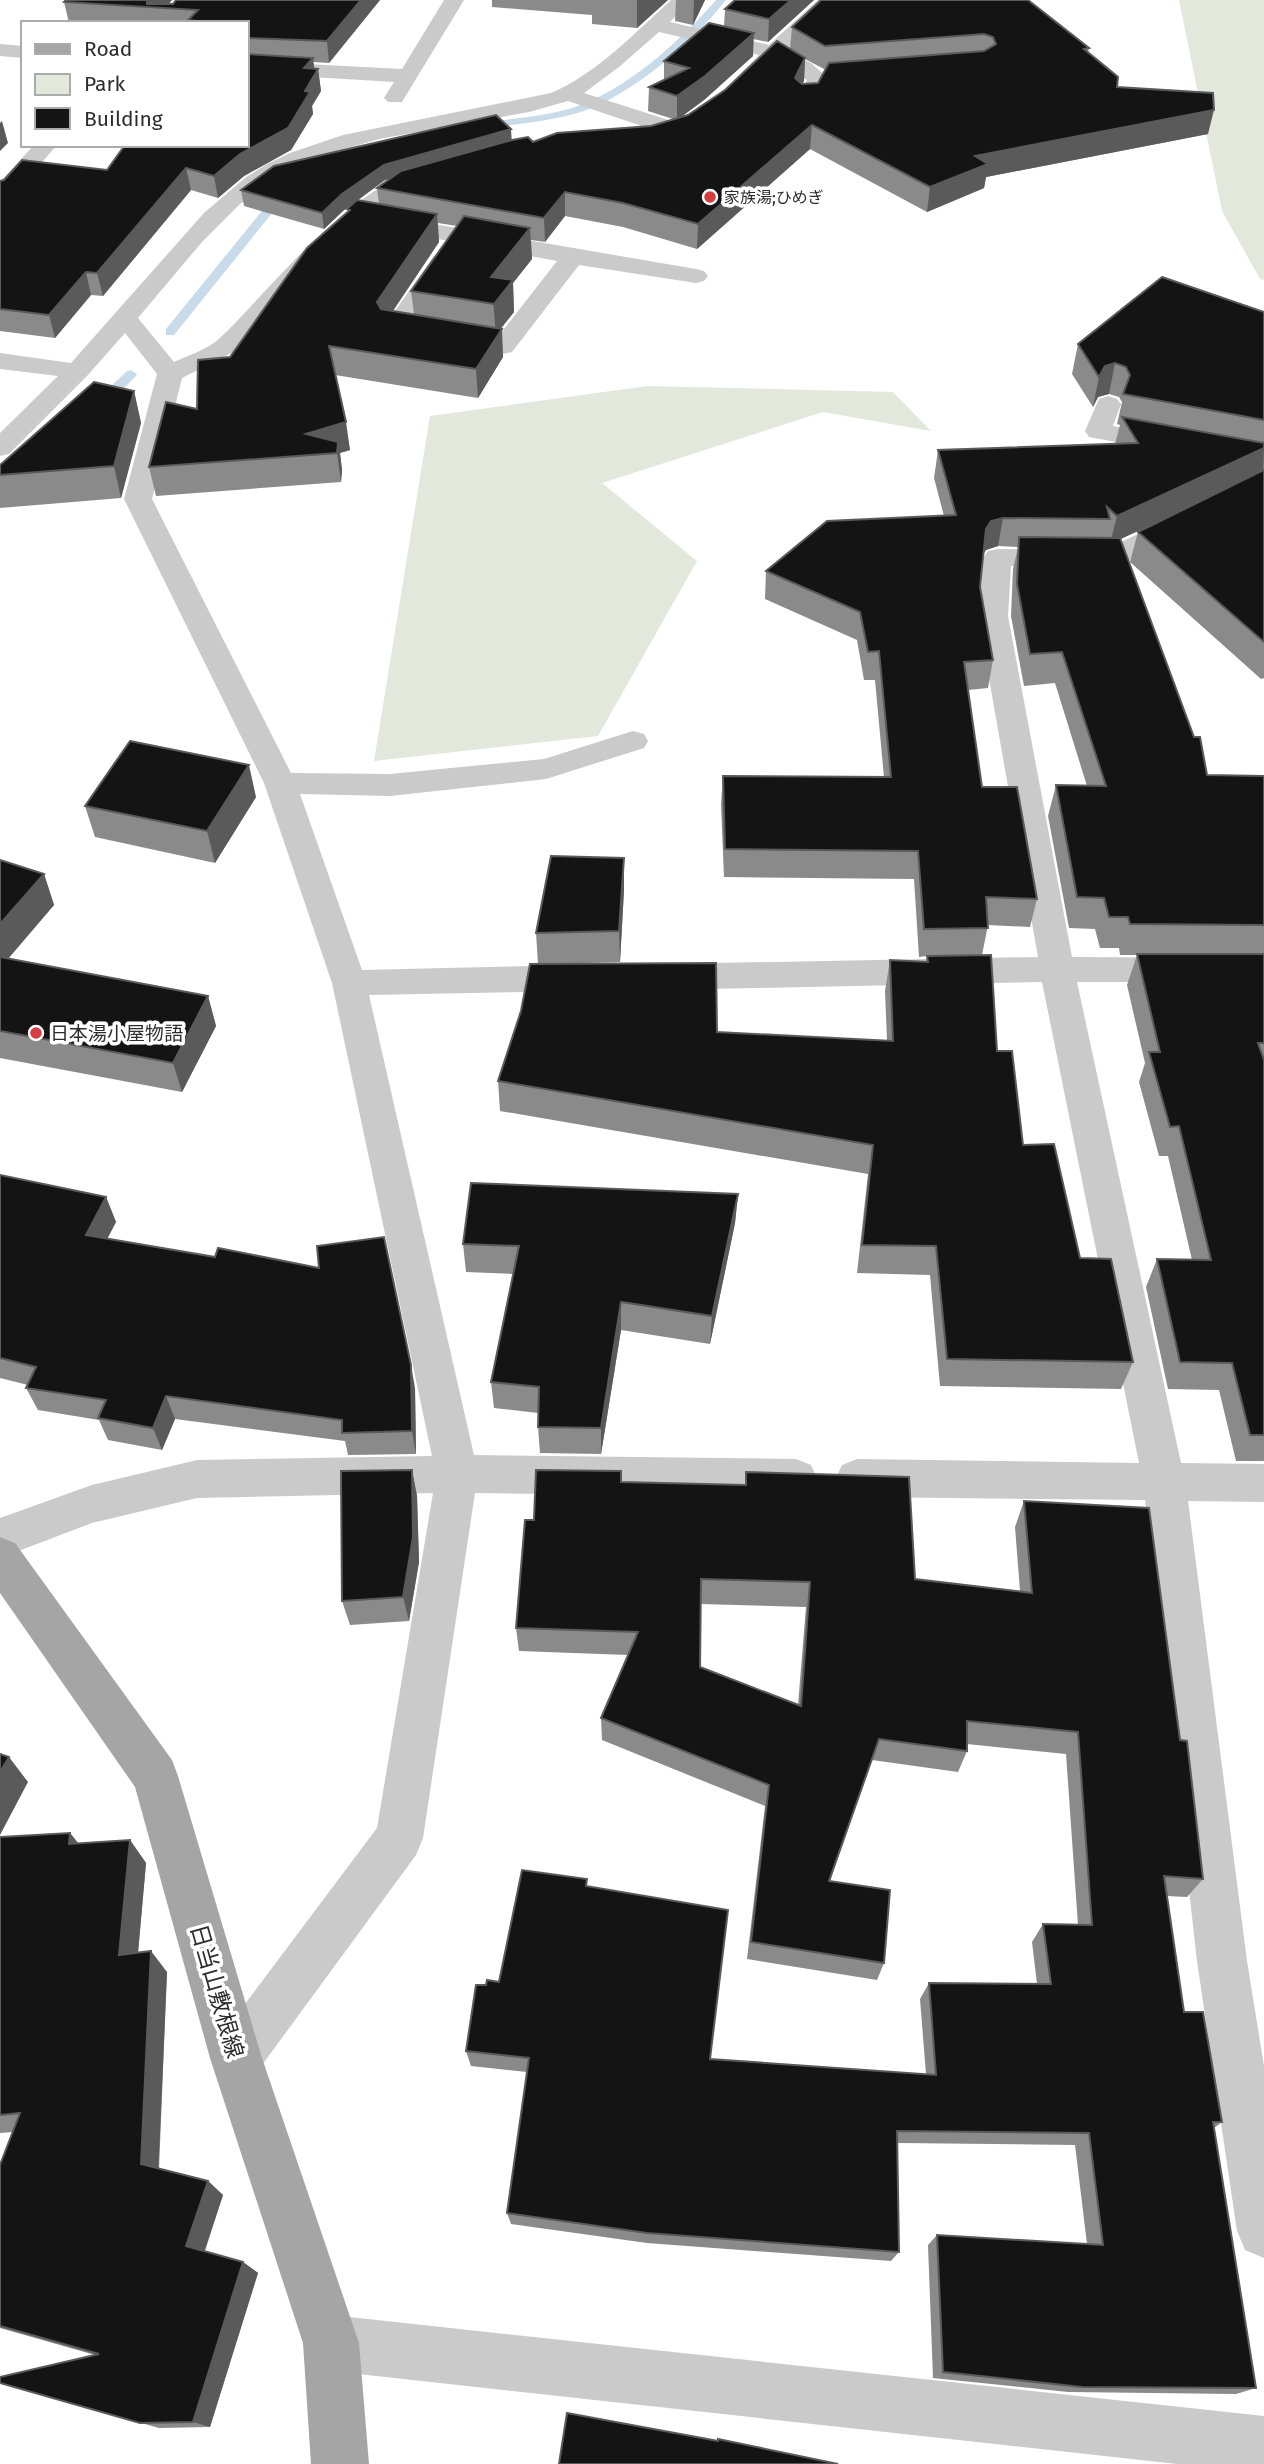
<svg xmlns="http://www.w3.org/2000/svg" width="1264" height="2464" viewBox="0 0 1264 2464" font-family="'Fira Sans','Noto Sans JP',sans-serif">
<rect width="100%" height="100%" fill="#fff"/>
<path fill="#e2e9dc" d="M1179,0H1264V280L1260,279L1222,211Z
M647,386L893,392L931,431L823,412L602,483L697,561L598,736L374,761L430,416Z"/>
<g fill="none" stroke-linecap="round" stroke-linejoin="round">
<path fill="#c9dbe8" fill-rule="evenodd" d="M716,0H726C693,42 632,95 581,112C548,122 513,124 479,130L474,127L479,124C511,118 544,117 575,107C629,88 679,42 716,0Z
M279,190L289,192L174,335H166V329Z
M131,370L137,374L135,377L104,408H94V402L127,371Z"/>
<path fill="#cacaca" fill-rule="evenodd" d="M444,0H464L402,102H388L384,98L394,82L247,73V61L402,69Z
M671,0H692L670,22L769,45L818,0H839L786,51L811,63L828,78L814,105H800L796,101L807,80L778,62L751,84H737L734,80L759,55L659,32L619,67L584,93L687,126L690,131L687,136H671L568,101L529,112L379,139L331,153L283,174L240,204L202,242L138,318L174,362C189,355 209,349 221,337C262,299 372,159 432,174L435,179L432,184L402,193L362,222L284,298L237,350L182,378L152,499L291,773L390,774L544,759L633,731L644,734L648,741L644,748L546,779L390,796L300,794L362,970L578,965L590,969L595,978L590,987L578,991L369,995L474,1455L796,1459L811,1465L817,1478L811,1491L796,1497L475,1493L423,1838L416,1855L254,2076L236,2084L218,2076L210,2058L218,2040L377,1828L433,1493L197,1498L92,1523L0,1558V1518L92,1485L197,1460L432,1456L332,983L264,783L124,499L157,374L125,333L87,376L9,454L0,456V433L58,376L0,369V353L71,363L204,213L245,178L267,164L290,153L343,135L551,93C596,74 635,33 671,0Z
M0,44L23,46V58L0,56Z
M34,145H57L8,201L0,203V182Z
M387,216L696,269L704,271L708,276L704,281L696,283L579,265L512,352L503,354L394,336L385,334L382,329L434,256H450L454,261L410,324L497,338L557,261L379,228L375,223L379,218Z
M1108,396L1117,399L1121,404L1113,426L1178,438L1182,444L1178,450L1169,452L1089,437L1085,431L1099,399Z
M1264,475V493L1119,565L1109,567L1011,566L1008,616L1072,957L1264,958V982H1077L1181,1463L1264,1464V1502L1188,1501L1247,1961L1264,2066V2258L1245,2250L1237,2231L1197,1961L1145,1500L857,1497L842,1491L836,1478L842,1465L857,1459L1139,1463L1042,982L663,990L651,986L646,977L651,968L663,964L1038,957L978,616L984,557L988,551L998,549L1104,550Z
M331,2315L1264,2416V2464H1177L331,2371L311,2363L303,2343L311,2323Z"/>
<path fill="#a5a5a5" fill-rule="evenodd" d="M0,1537L15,1543L172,1760L178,1776L262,2058L359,2343L369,2464H311L303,2343L210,2058L135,1787L0,1593Z"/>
</g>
<path fill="#8a8a8a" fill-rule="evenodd" d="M66,0H172L169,4H173L176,0H380L329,63L313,62L314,69H318L321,91L312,106L313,114L291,150L244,176L218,198L191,190L103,296L91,295L55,338L0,331V181L107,170L247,145V23H69L64,2Z
M492,0H668L637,28L592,24V15L492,7Z
M676,0H705L693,25L675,21Z
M814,0L768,42L753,39V56L704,100L681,117L688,115L790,49L792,27L821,0L1089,48L1088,53L1117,87L1208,134L986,177L984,188L927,212L810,149L697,249L623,227L565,216L545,242L531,240L532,259L513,283L514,312L501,328L503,357L478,398L335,375L350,450L340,453L342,470L341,482L156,496L149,467L197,409L230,357L348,212L347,209L354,203L344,210L324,229L244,206L241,190L512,140L533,142L651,126L673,119L648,111L649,87L664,80V61L724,26L725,9ZM805,59L824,69H826L818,83L802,84L804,81ZM389,179L377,188L379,204L357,201L385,180ZM438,223L457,226L411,291L414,314L393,311L439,242Z
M1264,312V678L1261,679L1130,562L1138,532L1162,520L1120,539L1207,775L1264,776V1461H1236L1219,1390L1168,1389L1146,1287L1157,1259L1192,1260L1168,1156H1159L1139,1082L1145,1063L1127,985L1137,955H1120L1119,948H1100L1095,929L1069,928L1048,816L1056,785L1087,786L1055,683L1024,686L1011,616L1013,569L1018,547L998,546L986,550L984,553L980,587L993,660L988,688L968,690L982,787L1037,899L1030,927L988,925L982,955L997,1051L1023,1145L1133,1362L1121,1389L940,1386L930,1275L857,1273L868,1174L500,1111L498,1081L538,964L536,933L624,858V890L620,962L551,964L717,1032L887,1041L885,991L890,960L926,962L927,956L919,957L914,879L724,877L721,805L723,776L884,777L875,680H864L857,640L765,599L766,571L944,516L934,478L938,450L1115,444L1120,425L1117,424L1122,402L1119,397L1109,394L1098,397L1093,407L1072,374L1078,344Z
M134,391L141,423L121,498L0,508V465Z
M256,797L215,863L95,837L85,806Z
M0,860L44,874L54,905L8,959L208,996L216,1026L182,1092L0,1058Z
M0,1175L106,1197L116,1222L107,1239L415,1388L416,1454L348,1455L345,1441L175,1419L162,1450L108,1440L99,1420L38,1410L26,1388L28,1385L0,1378Z
M738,1194L735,1223L710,1344L621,1330L601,1454L540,1453L538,1427V1413L494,1408L491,1382L513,1274L466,1272L463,1244Z
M412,1470L417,1496L419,1562L409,1621L350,1625L342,1601Z
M746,1472L915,1579L1020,1591L1015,1527L1024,1501L1180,1740L1203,1879L1187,1897L1167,1896L1184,2012L1222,2122L1214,2128L1256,2388L1236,2394L1068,2392L933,2378L928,2245L937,2235L1087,2244L1075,2145L897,2143L899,2252L891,2261L647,2243L511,2224L507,2213L527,2072L471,2066L466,2051L486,1985L499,1982L587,1879V1886L710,2059L926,2074L920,1999L929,1983L1037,1984L1032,1942L1043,1924L1078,1925L1066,1754L967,1744V1751L958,1772L872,1760L830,1881L884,1963L877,1980L747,1959L765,1806L602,1740L601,1718L628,1655L519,1651L516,1628L534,1520L621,1482L745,1485ZM700,1604L806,1607L798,1705L700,1667Z
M70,1833L79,1844L130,1840L146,1863L138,1953L167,1972L159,2169L208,2181L223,2195L205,2251L243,2262L258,2273L210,2427L159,2428L0,2383L95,2355L0,2328V2165L13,2132L0,2133V1837Z"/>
<path fill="#5a5a5a" d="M147,0H172L164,8L148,7Z
M361,0H380L329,63L327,41Z
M637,0H668L637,28Z
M694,0H705L693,25Z
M791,0H814L768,42L769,19Z
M754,33L753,56L704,100L677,120V96Z
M313,58L315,75L318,69L321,91L312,106L313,114L291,150L244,176L218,198L214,176Z
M805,58L804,81L793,101L795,78Z
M1214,110L1208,134L986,177L984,188L927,212L930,187L975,156Z
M2,121L8,143L0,151V123Z
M812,125L810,149L697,249L698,224Z
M511,129L512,145L385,180L344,210L324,229L322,213L342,194L384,165Z
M186,168L191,190L103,296L97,273Z
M565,192V216L545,242L544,218Z
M437,214L439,242L380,330L377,302Z
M530,228L532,259L513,283L514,312L496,335L491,277Z
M86,272L91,295L55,338L49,315Z
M502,329L503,357L478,398L476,369Z
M1115,363L1109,394L1098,397L1093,407L1099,377L1105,366Z
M134,391L141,423L121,498L114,466Z
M346,422L350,450L340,453L342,470L341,482L337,453L306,434Z
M1264,448L1263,473L1110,544L1117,516Z
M1003,518L998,546L986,550L981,557L986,529L991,521Z
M249,765L256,797L215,863L207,831Z
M624,858V890L620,962L619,931Z
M44,874L54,905L0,968V924Z
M208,996L216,1026L182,1092L173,1063Z
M738,1194L735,1223L710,1344L712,1316Z
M106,1197L116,1222L96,1260L86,1235Z
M621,1302V1330L601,1454V1428Z
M411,1365L415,1388L416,1454L412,1431Z
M166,1396L175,1419L162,1450L153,1428Z
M412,1470L417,1496L419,1562L409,1621L403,1597Z
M879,1739L872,1760L823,1900L829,1881Z
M9,1757L28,1782L0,1835V1772Z
M70,1833L88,1856L69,1844Z
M130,1840L146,1863L136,1975L119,1955Z
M151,1951L167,1972L158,2178L141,2164Z
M208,2181L223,2195L202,2258L186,2246Z
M243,2262L258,2273L210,2427L193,2422Z"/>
<path fill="#141414" stroke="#5a5a5a" stroke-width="2" fill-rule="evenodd" d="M66,0H147V4H173L176,0H361L327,41L247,38V23H213L188,20L198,10L64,2Z
M735,0H791L769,19L725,9Z
M821,0H1028L1089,48L1084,49L1118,77L1117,87L1213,93L1214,110L975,156L988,164L930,187L812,125L698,224L623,203L565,192L544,218L377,188L401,171L512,140L528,137L533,142L557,133L651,126L688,115L725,90L777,41L805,58L795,78L802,84L818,83L829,63L984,51L996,44L993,37L984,34L825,46L792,27Z
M709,23L754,33L705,76L677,96L649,87L689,68L664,61Z
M247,54L313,58L304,68L318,69L305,91L310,92L288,128L240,154L214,176L186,168L97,273L86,272L49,315L0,309V181L4,180L22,160L107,170L125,145H247Z
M496,115L511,129L384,165L342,194L322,213L241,190L274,166Z
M357,200L437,214L377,302L381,309L502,329L476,369L329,346L346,422L306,434L338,442L337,453L149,467L166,402L197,409L198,360L230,357L307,248L350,210L347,209Z
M464,216L530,228L491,277L513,280L494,304L411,291Z
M1162,277L1264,312V420L1123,394L1130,375L1126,367L1115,363L1105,366L1099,377L1078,344Z
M94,382L134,391L114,466L0,475V465Z
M1122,417L1264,443V448L1117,516L1107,507L1110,519L1003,518L991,521L986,529L980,587L993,660L964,662L982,787H1017L1037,899L986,897L988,928L924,929L918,851L725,849L723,776L891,777L879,651L868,652L860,612L766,571L827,521L956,515L938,450L1138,443Z
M1264,470V642L1138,532Z
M1019,537L1120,538L1194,737H1200L1207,775L1264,776V925L1130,924L1128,917H1109L1104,898L1077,897L1056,785L1106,786L1062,652L1030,654L1017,584Z
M130,741L249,765L207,831L85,806Z
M551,856L624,858L619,931L536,933Z
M0,860L44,874L0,924Z
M1137,954H1264V1043H1258L1264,1060V1435H1250L1232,1363L1180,1362L1157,1259L1211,1260L1179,1126L1170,1127L1149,1052H1160Z
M991,955L997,1051H1012L1023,1145L1054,1144L1080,1258L1111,1259L1133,1362L947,1359L936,1246L862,1245L873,1145L498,1081L521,1011L530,964L716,963L717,1032L893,1041L890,960L928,962L927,956Z
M0,957L208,996L173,1063L0,1031Z
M0,1175L106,1197L86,1235L215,1257L218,1248L319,1268L317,1246L384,1237L411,1365L412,1431L342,1433V1420L166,1396L153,1428L98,1418L106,1400L26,1388L36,1367L0,1358Z
M471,1183L738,1194L712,1316L621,1302L601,1428L538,1427L539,1387L491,1382L519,1246L463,1244Z
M412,1470L413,1537L403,1597L342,1601L341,1471Z
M536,1470L621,1471V1482L746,1485V1472L909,1477L915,1579L1032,1593L1024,1501L1149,1508L1180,1740L1187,1741L1203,1879L1164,1876L1184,2012H1203L1222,2122H1213L1256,2388L1082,2387L943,2372L937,2235L1103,2245L1089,2133L897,2131L899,2252L647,2233L507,2213L529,2058L466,2051L476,1985H486L487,1980L499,1982L522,1870L587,1879L586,1886L728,1910L710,2059L936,2075L929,1983L1051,1984L1043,1924L1092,1925L1078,1732L967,1721V1751L879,1739L829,1881L890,1890L884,1963L751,1942L769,1785L601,1718L638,1632L516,1628L525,1520H534ZM701,1579L810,1582L801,1706L700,1667Z
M0,1754L9,1757L0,1772Z
M70,1833L69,1844L130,1840L119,1955L151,1951L141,2164L208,2181L186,2246L243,2262L193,2422L140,2423L0,2383V2377L99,2354L0,2326V2165L20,2113L0,2115V1837Z
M567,2413L718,2441V2439L838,2464H559Z"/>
<g fill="#d63d41" stroke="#fff" stroke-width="2.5">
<circle cx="710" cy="197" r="7"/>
<circle cx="36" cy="1033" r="7"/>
</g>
<g text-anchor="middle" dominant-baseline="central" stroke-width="7" stroke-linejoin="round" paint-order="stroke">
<g font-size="16" fill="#2d2d2d" stroke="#fff" text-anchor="start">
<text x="724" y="197">家族湯;ひめぎ</text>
</g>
<g font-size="19" fill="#2d2d2d" stroke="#fff" text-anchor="start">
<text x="50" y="1033">日本湯小屋物語</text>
</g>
<g font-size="23" fill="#2d2d2d" stroke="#fff">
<text transform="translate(217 1991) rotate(74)">日当山敷根線</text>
</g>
</g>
<rect x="21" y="21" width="228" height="126" fill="#ffffff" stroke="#ababab" stroke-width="2"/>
<rect x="35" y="44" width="35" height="10" fill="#a5a5a5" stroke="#ababab" stroke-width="2"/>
<text x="84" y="56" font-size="21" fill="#2d2d2d">Road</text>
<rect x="35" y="74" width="35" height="21" fill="#e2e9dc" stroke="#ababab" stroke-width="2"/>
<text x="84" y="91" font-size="21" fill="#2d2d2d">Park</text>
<rect x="35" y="108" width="35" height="21" fill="#141414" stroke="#ababab" stroke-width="2"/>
<text x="84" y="126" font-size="21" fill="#2d2d2d">Building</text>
</svg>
